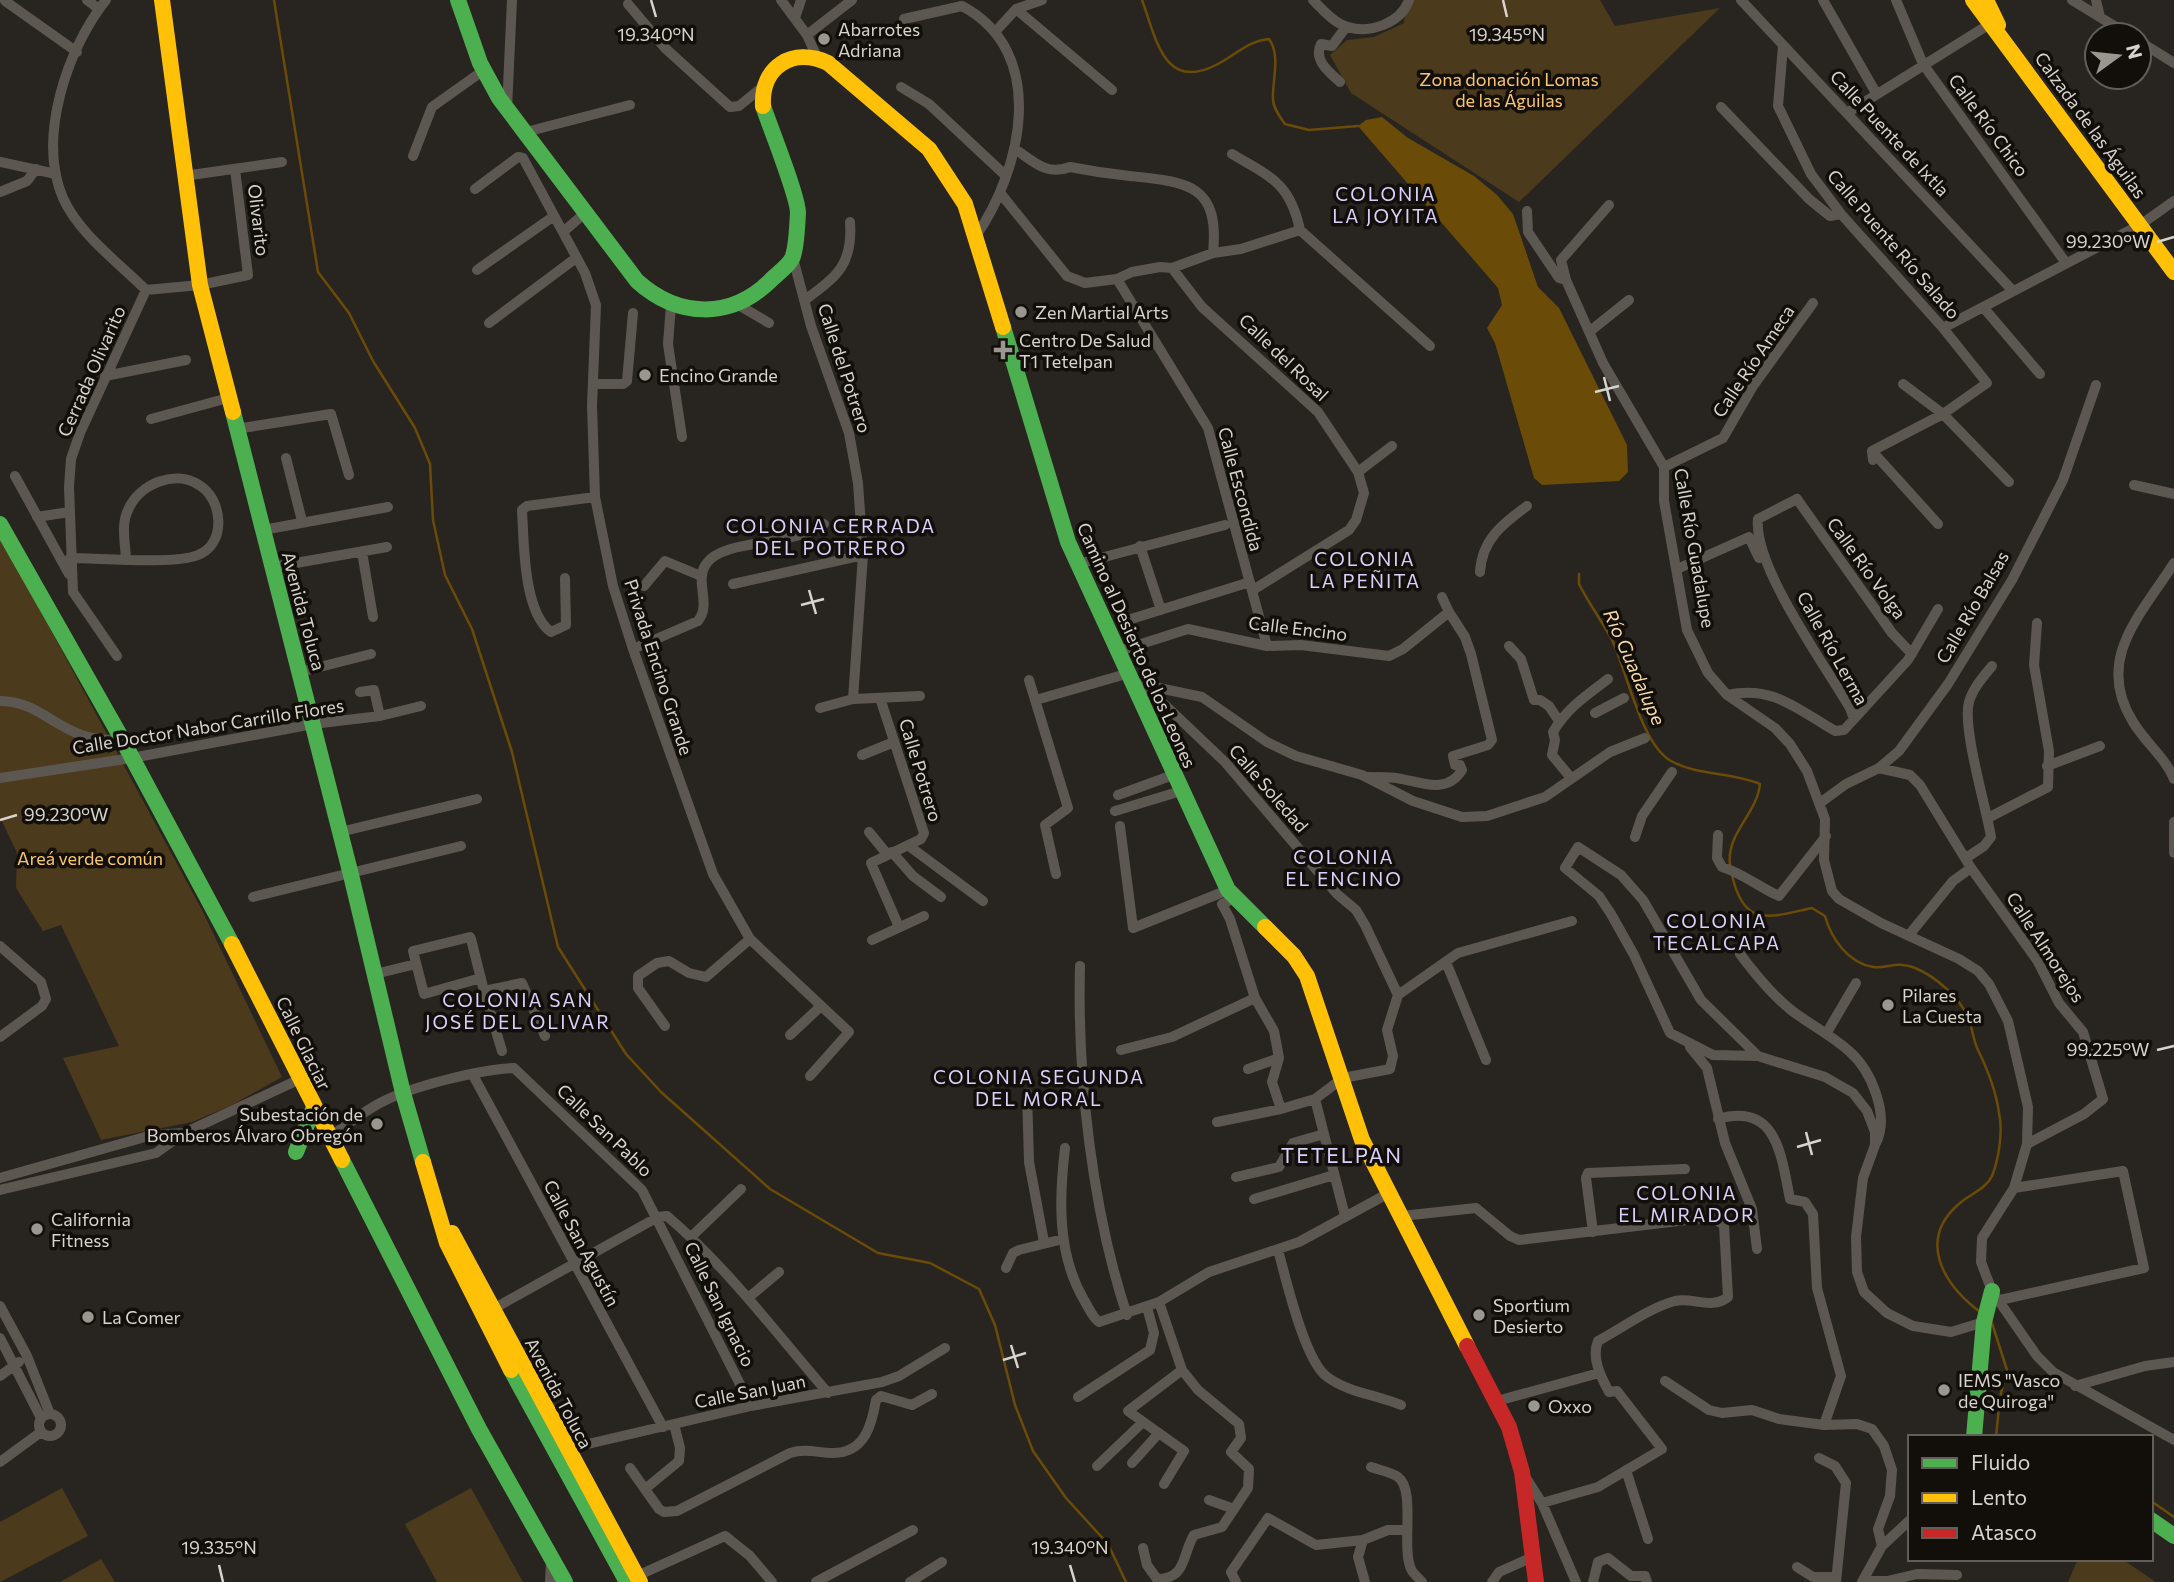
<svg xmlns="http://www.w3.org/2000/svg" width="2174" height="1582" viewBox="0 0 2174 1582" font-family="Commissioner,sans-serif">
<rect width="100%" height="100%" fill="#282520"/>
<path fill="#4b3a1b" d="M1406,0H1600L1615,26L1720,8L1519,202L1351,93L1330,55L1347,40L1374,37L1404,23Z
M0,536L202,910L282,1077L232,1105L192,1122L101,1140L63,1058L119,1046L61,925L43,931L16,888L17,853L0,817Z
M62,1488L88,1536L0,1582V1522Z
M471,1488L523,1582H437L405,1524Z
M101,1559L115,1582H60Z
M2078,1559H2122L2156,1582H2068Z"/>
<path fill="#6a4b07" d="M1382,117L1408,138L1474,176L1497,195L1513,214L1538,287L1559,308L1627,445L1628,472L1619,481L1542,485L1534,478L1495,343L1487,328L1502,305L1498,288L1358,126L1366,120Z"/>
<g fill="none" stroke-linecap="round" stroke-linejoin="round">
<path stroke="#6a4b07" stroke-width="2.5" d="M274,0L318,272L349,313L373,361L415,428L430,464L433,520L445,575L472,629L512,752L558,947L626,1054L661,1092L770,1189L878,1253L930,1263L979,1289L995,1325L1015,1405L1033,1451L1066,1498L1108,1544L1126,1582
M1142,0C1156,37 1163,92 1216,65C1236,55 1247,41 1269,39C1281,55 1272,81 1273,99C1273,108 1280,117 1285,124L1309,130L1358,126
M1579,574V584C1589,604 1602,621 1612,640C1627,671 1641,744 1671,761C1698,776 1733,772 1760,784C1757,814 1726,833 1730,865
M1732,875C1744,929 1770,917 1812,908L1825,916C1831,938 1848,963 1873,967C1887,969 1897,960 1915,968C1935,976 1959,997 1968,1017C1972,1027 1973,1038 1977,1048C1987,1068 1996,1091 1999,1113C2003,1131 1999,1159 1992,1176C1986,1189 1970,1194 1960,1203C1917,1239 1942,1283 1980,1312
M1991,1320L2007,1370L2000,1397L1996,1437
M2151,1501L2174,1517"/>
<path stroke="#5c5851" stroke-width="10" d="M87,0L99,9
M106,0C67,49 37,138 63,198C79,234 119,263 146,290L200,285L248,275L235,169
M781,0L807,35L816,55
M1313,0C1322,9 1335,24 1348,27C1370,34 1401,23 1409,0
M1741,0L2013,291
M1823,0L1876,93
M1896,0L1923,64L2066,263
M2072,0L2129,35
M2096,0L2100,17
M5,1L77,52
M628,4L665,48L730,107L739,106L761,88
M1016,9L1112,90
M795,18L801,0
M904,19L962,6C1049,52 1022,169 976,236
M995,32L1016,9L1042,0
M807,35L852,0
M2139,41L2174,63
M1783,46L1778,106L1811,174L1841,214L1943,328L1987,383L1943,414L1872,451L1873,460
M1340,82C1329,72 1313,60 1321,44L1332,46L1346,27
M901,87L929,104L1006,176
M1721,107L1809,199L1830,216L1841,214
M507,109L512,0
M1847,113L1993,22
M522,133L630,105
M1015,149C1034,162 1047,176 1070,167C1090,171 1110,174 1130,176C1187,182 1220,184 1213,253
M413,156L432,107L484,70
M0,162L56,174
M184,176L282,162
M475,189L518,157L523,158L585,273L596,305L592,406L595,497L613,586L633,649L713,874L750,939L849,1032L810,1076
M0,192L27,181L36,169
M1001,194L1067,276L1085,283L1117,279L1132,272L1160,267L1172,268L1213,253L1241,249L1300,230C1290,183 1271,177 1232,154
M1527,211L1528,232L1559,278L1566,280L1603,363L1664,467V501L1687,630L1708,673L1727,695L1775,728L1790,744L1807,771L1825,819L1824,860L1832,891L1839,899L1881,923L1959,959L1978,971L1989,984L2008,1021L2028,1107L2027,1144L2014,1188L1982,1238L1981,1262L1992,1291L2037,1356L2053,1372L2174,1440
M1300,230L1430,346
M563,232L585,213
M793,258L811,326L849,433L858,483L863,555L853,699
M1172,268L1202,307L1318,412L1358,472L1364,493L1356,520L1349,530L1253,590
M477,270L554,216
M1117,279L1208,428L1267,646
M1566,280L1561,260L1609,205
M805,300C837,276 853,265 850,222
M735,303L769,323
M671,305L668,344L682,437
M1983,307L2040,374
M489,323L576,258
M1943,328L2140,225L2174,201
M1589,332L1629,300
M105,376L186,360
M594,384H623L627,381L633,313
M1903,384L1943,414L2009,482
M151,419L228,398
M236,429L331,414L349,475
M1872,451L1938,524
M286,458L302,521
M1664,467L1723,438L1753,386L1813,303
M1358,472L1392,446
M15,476L69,574
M2134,485L2174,494
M37,517L69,512
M263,530L388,507
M1140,546L1161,610
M362,552L373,617
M70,558C99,558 175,565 198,555C227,544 223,499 199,485C175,469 139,484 128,510C121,524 125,542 126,558
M2174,563C2141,615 2094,659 2133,722C2145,742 2165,757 2174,779
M1078,564L1225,525
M273,567L387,547
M1677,569L1749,537L1759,558
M1480,572C1482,540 1502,524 1527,506
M565,578L566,625L551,632C523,612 524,542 522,510L527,506L595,497
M733,584L863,555
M644,586L665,561L701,576
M1136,645L1128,620L1250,582
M1509,646L1521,659L1534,700H1540L1549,706L1559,721
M633,649L698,621C712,603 694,582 706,564C723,538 793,547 824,524
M1116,652L1188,629L1267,646L1301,645L1389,656L1403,649L1449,612L1442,597
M117,656L73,592L69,487L71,459L80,433L146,290
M300,672L371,654
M1029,680L1068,808L1045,825L1056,874
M1130,682L1202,697L1267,742L1296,756L1362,775L1413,801L1462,817L1487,816L1545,797L1610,752L1645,738
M1143,684L1225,762L1337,894L1356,910L1365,925L1398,995
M360,692L374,690L380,716
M1727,695C1773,685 1797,709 1835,731L1844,730L1908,660L1938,609
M880,698L924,833L921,839L871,863L899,927
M1036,700L1126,674
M0,701C47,701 63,746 122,739
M820,708L853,699L920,696
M1595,713L1624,698
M1854,719L1850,708C1825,665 1753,566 1758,519L1797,499L1892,633L1912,654
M862,755L894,742
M2047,766L2100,746
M1879,768L1910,775L1920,785L1971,868L2037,960L2059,1003L2083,1032L2103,1099L2084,1114L2027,1144
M1368,777C1377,777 1387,777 1396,778C1419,781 1446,796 1462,770L1460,765H1455L1453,756L1488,745L1492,740L1471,654L1465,637L1449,612
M0,778L132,758L313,724L380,716L421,706
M1571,778L1552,755L1555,740L1553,732C1567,708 1587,695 1608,679
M1118,795L1173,775
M1820,803L1846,784L1879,768L1899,751L1948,684L2012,580L2063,480L2096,385
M1115,811L1181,791
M1988,818L2048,787L2049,751L2034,665L2037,623
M2174,822V853
M1120,826L1133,928L1228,890
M340,832L477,799
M869,832L887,854
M1718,835L1717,858L1722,867C1742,873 1759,887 1779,896L1826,836
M1635,837L1642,816L1672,772
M909,846L983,901
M892,852L913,876L941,897
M1966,858L1984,846L1991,837C1986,806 1962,728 1969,702C1973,688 1983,677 1992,666
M253,897L461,846
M1235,898L1222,904L1230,919L1255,998L1274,1031L1279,1058L1272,1082L1281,1109
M1909,935L1953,881L1971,868
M872,940L924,916
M0,946L41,982L46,999L42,1006L0,1037
M1740,954C1755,974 1771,994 1791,1010C1809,1024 1831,1035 1849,1051C1871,1070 1890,1115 1876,1143
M1446,962L1486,1060
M1080,966C1077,1076 1092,1210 1127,1315
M375,974L416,964
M481,978L424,994L413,951L470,937L471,939L484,991L522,983L545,1036
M484,991L502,1051
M1398,995L1458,953L1572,921
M665,1026L638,988V976L657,963L669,961L689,973L706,977L750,939
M1826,1034L1856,983
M790,1035L820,1007
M1690,1047L1707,1068L1725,1143L1752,1209L1757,1249
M1121,1050L1172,1037L1255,998
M1758,1056L1701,1000L1643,900L1621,875L1578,847L1565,868L1599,896L1611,914L1634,955L1670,1033L1713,1055L1758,1056L1825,1077L1853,1093L1867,1111L1875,1132V1145L1863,1178L1856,1237L1857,1272L1864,1292L1887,1313L1913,1326L1951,1332L1984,1322
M1248,1069L1279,1058
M473,1075L663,1427
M1027,1093L1029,1162L1044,1242
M1315,1099L1345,1216
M1718,1119C1777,1102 1781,1155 1790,1199L1805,1202L1813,1214L1817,1288L1841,1376L1824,1425
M1217,1122L1281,1109L1315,1099L1343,1078L1390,1069L1393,1056L1387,1030L1398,995
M330,1137C347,1125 365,1110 384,1101C414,1086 481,1069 514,1068L642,1190L751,1406
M1065,1148C1059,1199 1057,1254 1084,1300C1089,1308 1092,1317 1099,1322L1159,1302L1209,1272L1299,1242L1389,1193
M1236,1177L1279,1167L1293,1143L1324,1134
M0,1178L152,1135L184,1133
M0,1190L156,1153L184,1133L300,1079
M1254,1199L1334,1175
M1402,1216L1476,1208L1510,1236L1519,1240L1712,1217L1724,1225L1728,1297C1712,1310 1693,1297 1675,1301C1649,1308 1622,1328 1598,1341C1591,1358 1601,1377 1609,1392L1617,1391L1662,1449L1598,1487L1542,1503
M658,1217L667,1216C728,1268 776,1333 828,1393
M1593,1232L1586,1178L1588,1173L1685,1169
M691,1237L741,1189
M1278,1250C1286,1279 1304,1358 1326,1376C1346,1392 1377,1395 1401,1405
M1006,1268L1013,1253L1019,1250L1063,1239
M748,1298L779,1272
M2000,1300L2144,1268L2123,1171L2014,1188
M0,1306L27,1356L50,1414
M493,1309L658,1217
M0,1338L41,1418
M0,1376L19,1362
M1665,1381L1709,1410L1722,1413L1752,1410L1779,1419L1824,1425L1857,1424L1872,1429L1884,1446L1892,1470L1890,1496L1878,1529L1882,1546
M2075,1386L2145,1366L2174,1362
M1078,1397L1150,1350L1154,1333L1147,1307
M1497,1401L1599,1373
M39 1425a11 11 0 1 1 22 0a11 11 0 1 1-22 0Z
M562,1450L751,1406L882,1382L899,1376L945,1348
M1819,1458L1835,1466L1846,1483L1836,1582
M0,1462L41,1432
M1132,1463L1159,1433
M1097,1466L1143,1422
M1371,1467C1379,1470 1391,1472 1398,1477C1416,1490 1401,1547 1411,1569C1413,1574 1419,1578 1422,1582
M630,1468L659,1509L664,1512L677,1511L790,1453C806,1448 818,1453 833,1453C865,1453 872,1424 876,1400L881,1396L912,1405L932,1394
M1626,1470L1648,1539
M1526,1478L1542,1503L1576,1582
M1164,1484L1184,1451L1128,1411L1182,1370
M645,1489L679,1461L680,1448L674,1424
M1209,1500L1234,1509
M1143,1548L1147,1565L1157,1579C1187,1579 1182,1554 1194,1535L1222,1527L1248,1488L1249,1469L1231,1452L1241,1438L1239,1424L1198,1390L1182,1370L1159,1302
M1797,1567L1813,1577H1836
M637,1576L725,1536L750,1556L772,1582
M1863,1581H1887L1917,1574L1957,1575
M550,1582L551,1560
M816,1582L913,1530
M910,1582L942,1562
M1236,1582L1231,1572L1268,1518L1316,1545L1363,1540
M1365,1582L1358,1557L1363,1540L1388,1530H1405
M1492,1582L1499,1572L1533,1557
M1593,1582L1598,1562L1608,1558L1631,1576H1645L1647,1582
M1862,1582L1882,1546L1910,1520"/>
<path stroke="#4caf50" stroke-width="16" d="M458,0L480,63L499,98L637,281C678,318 731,320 771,280C778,273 791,264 793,256C797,244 797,226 798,213C798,196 770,127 763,106
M1003,327L1068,542L1228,890L1265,927
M233,412L351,875L403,1093L423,1162
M0,524L122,739L232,944
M296,1152L314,1107
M342,1160L479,1429L565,1582
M511,1370L627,1582
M1974,1437L1984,1322L1992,1291
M2151,1520L2174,1536"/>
<path stroke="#ffc107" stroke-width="16" d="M162,0L200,285L233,412
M1973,0L2174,272
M1986,0L1998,25
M763,106C761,66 793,47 828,63L929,149L965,204L1003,327
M1265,927L1294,956L1307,976L1362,1140L1467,1346
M232,944L342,1160
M423,1162L447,1243L511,1370
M452,1233L640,1582"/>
<path stroke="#c62828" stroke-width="16" d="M1467,1346L1509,1427L1522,1472L1536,1582"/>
</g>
<path fill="none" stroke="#d8d4cd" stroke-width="2.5" d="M651,0L656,17M1503,0L1507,17M2157,242L2174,237M1604,377L1610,401M1595,392L1619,386M809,590L816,614M801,605L824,599M0,820L17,815M2157,1050L2174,1046M1806,1132L1812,1155M1797,1147L1821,1140M1011,1345L1018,1368M1003,1360L1026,1353M219,1565L223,1582M1070,1565L1075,1582"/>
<g fill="#9a9790" stroke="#120f0b" stroke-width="2.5">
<circle cx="824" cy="39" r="7"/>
<circle cx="1021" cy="312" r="7"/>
<path d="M999.5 339.5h7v7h7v7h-7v7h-7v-7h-7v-7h7z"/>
<circle cx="645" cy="375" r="7"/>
<circle cx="1888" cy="1005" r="7"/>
<circle cx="377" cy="1124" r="7"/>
<circle cx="37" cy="1229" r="7"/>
<circle cx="1479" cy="1315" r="7"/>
<circle cx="88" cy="1317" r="7"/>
<circle cx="1944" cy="1390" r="7"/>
<circle cx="1534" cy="1406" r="7"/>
</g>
<g text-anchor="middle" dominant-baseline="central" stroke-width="7" stroke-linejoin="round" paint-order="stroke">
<g font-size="18" fill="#d8d4cd" stroke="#120f0b" text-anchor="start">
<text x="838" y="29">Abarrotes<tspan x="838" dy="21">Adriana</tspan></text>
<text x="1035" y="312">Zen Martial Arts</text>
<text x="1019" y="340">Centro De Salud<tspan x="1019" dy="21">T1 Tetelpan</tspan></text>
<text x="659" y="375">Encino Grande</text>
<text x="1902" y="995">Pilares<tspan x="1902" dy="21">La Cuesta</tspan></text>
<text x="363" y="1114" text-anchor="end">Subestación de<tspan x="363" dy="21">Bomberos Álvaro Obregón</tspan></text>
<text x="51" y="1219">California<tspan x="51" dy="21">Fitness</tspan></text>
<text x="1493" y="1305">Sportium<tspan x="1493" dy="21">Desierto</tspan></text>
<text x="102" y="1317">La Comer</text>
<text x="1958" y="1380">IEMS "Vasco<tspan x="1958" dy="21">de Quiroga"</tspan></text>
<text x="1548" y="1406">Oxxo</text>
</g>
<g font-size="18" fill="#f9c66e" stroke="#120f0b">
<text x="1509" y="79">Zona donación Lomas<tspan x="1509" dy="21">de las Águilas</tspan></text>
<text x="90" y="858">Areá verde común</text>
</g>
<g font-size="18" fill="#d8d4cd" stroke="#120f0b">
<text transform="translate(1989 125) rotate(54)">Calle Río Chico</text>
<text transform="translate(2091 125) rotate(54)">Calzada de las Águilas</text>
<text transform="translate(1890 133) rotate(47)">Calle Puente de Ixtla</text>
<text transform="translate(259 220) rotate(83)">Olivarito</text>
<text transform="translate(1894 244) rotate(49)">Calle Puente Río Salado</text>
<text transform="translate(1284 357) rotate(44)">Calle del Rosal</text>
<text transform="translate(1753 361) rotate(-56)">Calle Río Ameca</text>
<text transform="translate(845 368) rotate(72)">Calle del Potrero</text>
<text transform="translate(91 371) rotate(-66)">Cerrada Olivarito</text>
<text transform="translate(1241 489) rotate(75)">Calle Escondida</text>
<text transform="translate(1695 548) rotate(80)">Calle Río Guadalupe</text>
<text transform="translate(1867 568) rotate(54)">Calle Río Volga</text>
<text transform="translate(1972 607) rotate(-60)">Calle Río Balsas</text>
<text transform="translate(304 611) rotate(75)">Avenida Toluca</text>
<text transform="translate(1298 628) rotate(7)">Calle Encino</text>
<text transform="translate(1137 645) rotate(66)">Camino al Desierto de los Leones</text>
<text transform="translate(1833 648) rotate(61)">Calle Río Lerma</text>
<text transform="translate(659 667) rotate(72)">Privada Encino Grande</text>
<text transform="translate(208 726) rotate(-9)">Calle Doctor Nabor Carrillo Flores</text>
<text transform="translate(921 770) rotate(73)">Calle Potrero</text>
<text transform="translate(1269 788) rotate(49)">Calle Soledad</text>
<text transform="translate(2046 947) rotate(57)">Calle Almorejos</text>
<text transform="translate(304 1043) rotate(64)">Calle Glaciar</text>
<text transform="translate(605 1130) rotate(44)">Calle San Pablo</text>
<text transform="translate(582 1243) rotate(62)">Calle San Agustín</text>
<text transform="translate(720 1304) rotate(64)">Calle San Ignacio</text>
<text transform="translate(750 1391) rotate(-11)">Calle San Juan</text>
<text transform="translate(559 1393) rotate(62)">Avenida Toluca</text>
</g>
<g font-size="19" letter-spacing="2" fill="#dbd0fb" stroke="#120f0b">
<text x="1386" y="193">COLONIA<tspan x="1386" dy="22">LA JOYITA</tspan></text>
<text x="831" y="525">COLONIA CERRADA<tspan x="831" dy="22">DEL POTRERO</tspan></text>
<text x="1365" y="558">COLONIA<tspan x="1365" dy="22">LA PEÑITA</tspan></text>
<text x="1344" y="856">COLONIA<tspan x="1344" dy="22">EL ENCINO</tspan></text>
<text x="1717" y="920">COLONIA<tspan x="1717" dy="22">TECALCAPA</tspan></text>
<text x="518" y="999">COLONIA SAN<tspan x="518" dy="22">JOSÉ DEL OLIVAR</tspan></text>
<text x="1039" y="1076">COLONIA SEGUNDA<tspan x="1039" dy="22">DEL MORAL</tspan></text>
<text x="1687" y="1192">COLONIA<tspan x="1687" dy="22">EL MIRADOR</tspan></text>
</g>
<g font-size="19" font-style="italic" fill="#f8daa8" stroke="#120f0b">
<text transform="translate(1635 667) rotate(66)">Río Guadalupe</text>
</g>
<g font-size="21" letter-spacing="2" fill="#dbd0fb" stroke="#120f0b">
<text x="1342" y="1154">TETELPAN</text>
</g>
</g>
<g font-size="18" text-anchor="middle" fill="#d8d4cd" stroke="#120f0b" stroke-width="7" stroke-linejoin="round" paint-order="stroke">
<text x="656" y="41">19.340°N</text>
<text x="1507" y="41">19.345°N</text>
<text x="2108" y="248">99.230°W</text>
<text x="66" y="821">99.230°W</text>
<text x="2108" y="1056">99.225°W</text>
<text x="219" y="1554">19.335°N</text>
<text x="1070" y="1554">19.340°N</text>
</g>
<rect x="1908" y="1435" width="245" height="126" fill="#120f0b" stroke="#615e59" stroke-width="2"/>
<rect x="1922" y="1458" width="35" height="10" fill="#4caf50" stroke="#615e59" stroke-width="2"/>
<text x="1971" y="1470" font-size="21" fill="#d8d4cd">Fluido</text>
<rect x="1922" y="1493" width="35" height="10" fill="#ffc107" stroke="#615e59" stroke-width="2"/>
<text x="1971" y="1505" font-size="21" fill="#d8d4cd">Lento</text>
<rect x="1922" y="1528" width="35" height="10" fill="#c62828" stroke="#615e59" stroke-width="2"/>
<text x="1971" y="1540" font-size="21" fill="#d8d4cd">Atasco</text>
<g transform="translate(2118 56) rotate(75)"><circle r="33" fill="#120f0b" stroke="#615e59" stroke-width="2"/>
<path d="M0-5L12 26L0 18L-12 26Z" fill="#9a9790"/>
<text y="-10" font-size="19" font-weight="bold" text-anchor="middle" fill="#d8d4cd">N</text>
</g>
</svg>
